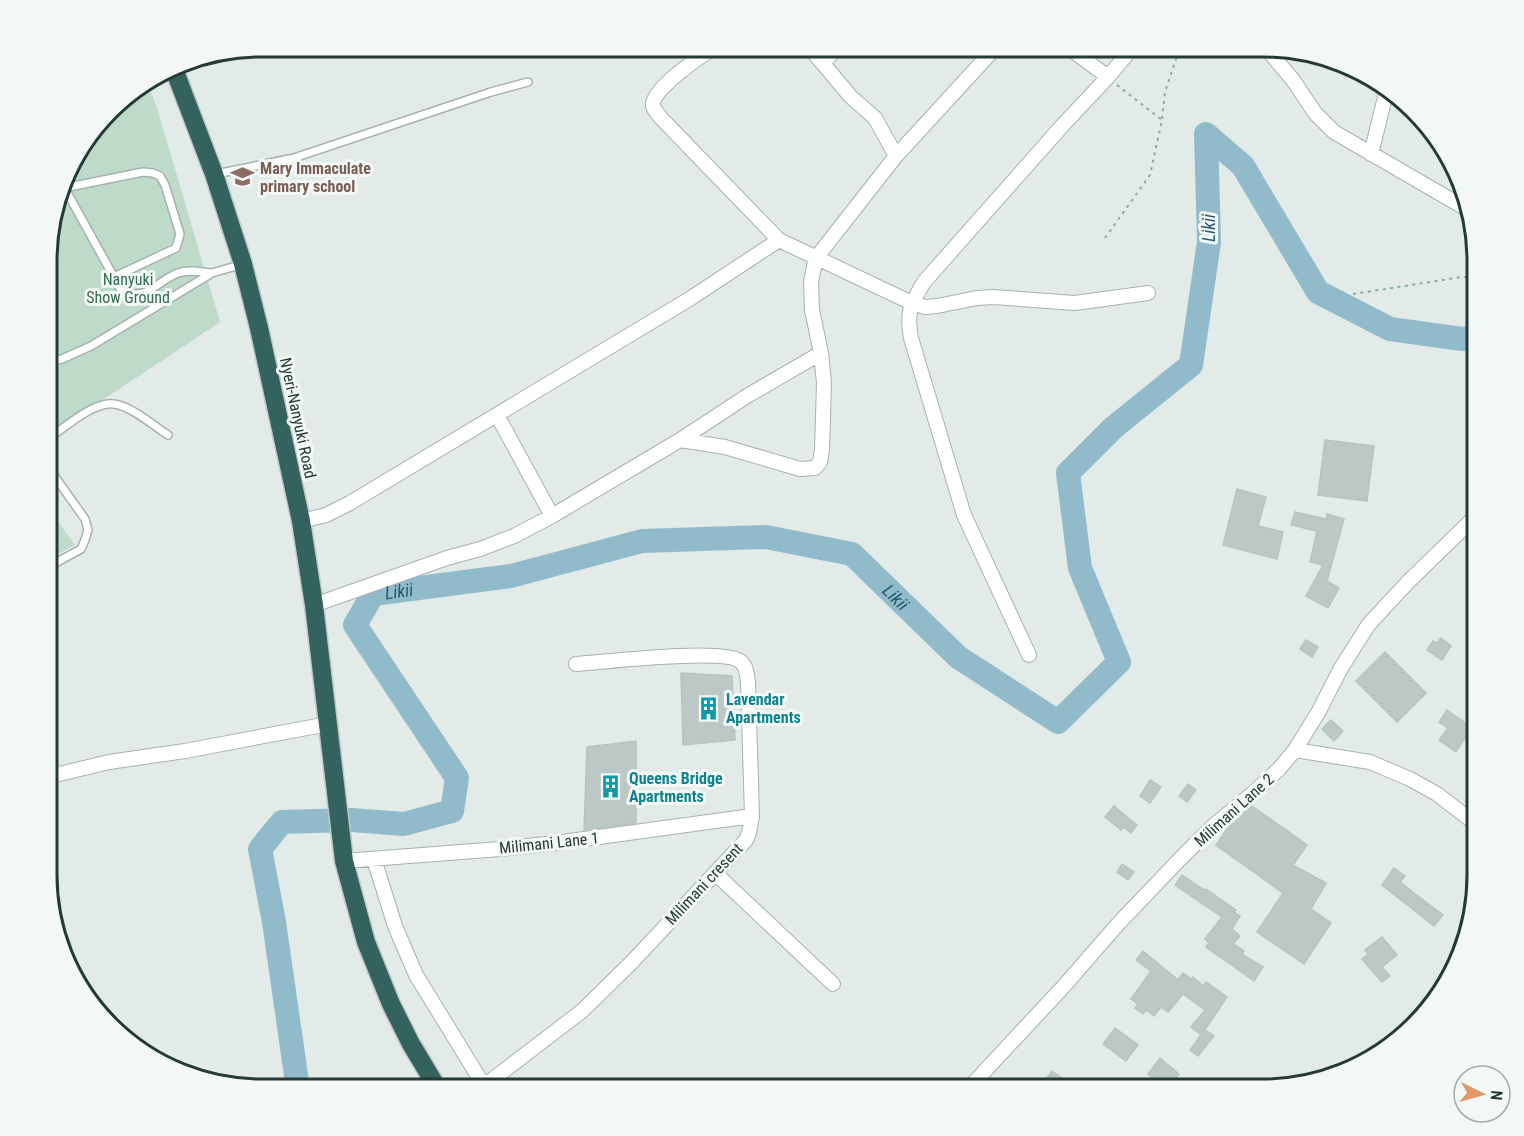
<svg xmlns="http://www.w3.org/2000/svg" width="1524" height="1136" viewBox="0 0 1524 1136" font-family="'Roboto Condensed',sans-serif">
<rect width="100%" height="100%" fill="#e3ebe8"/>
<path fill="#bedac9" d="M148,84L158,111L220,322L48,436V233L75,154L120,100Z
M48,508L75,545L48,559Z"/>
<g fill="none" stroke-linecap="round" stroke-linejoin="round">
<path stroke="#91baca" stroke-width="24" id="s1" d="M298,1089L274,922L260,849L282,822L351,820L404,824L452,811L457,778L355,625L373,594L511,576L642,541L766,537L852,554L958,657L1058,722L1119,662L1080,568L1068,473L1113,428L1191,365L1209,242L1206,134L1243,166L1318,292L1390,329L1462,339L1477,337"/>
</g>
<path fill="#bbc8c5" stroke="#b6c4c0" stroke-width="1.5" d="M1325,440L1374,446L1367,501L1318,495Z
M1237,489L1266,497L1258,526L1283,532L1277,559L1223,545Z
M1295,512L1326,519L1327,514L1344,519L1327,581L1339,588L1328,608L1306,596L1323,565L1310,562L1317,531L1291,525Z
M1441,638L1451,646L1442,660L1427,650L1433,641L1437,643Z
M1306,640L1318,647L1312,657L1300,649Z
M1385,652L1426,693L1397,722L1356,681Z
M681,673L732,676L735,740L683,745Z
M1447,710L1472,728L1456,752L1439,740L1448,728L1439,722Z
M1331,720L1343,731L1334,741L1322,729Z
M636,741V823L584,830L587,747Z
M1150,780L1161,787L1150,803L1140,796Z
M1188,784L1196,790L1187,802L1179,796Z
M1114,806L1137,825L1131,833L1124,827L1121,830L1105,817Z
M1252,806L1307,845L1293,865L1326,883L1311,909L1331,923L1304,964L1257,932L1283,893L1216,845L1231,823Z
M1122,864L1134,872L1128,880L1117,872Z
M1394,868L1405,876L1400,882L1443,915L1434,926L1382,885Z
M1182,875L1204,890L1206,889L1236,910L1234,912L1240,916L1232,929L1240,936L1233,944L1244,951L1242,954L1263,967L1254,981L1206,947L1209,943L1205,939L1222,917L1175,885Z
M1382,937L1397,955L1382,967L1390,976L1382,982L1362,959L1368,954L1365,950Z
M1143,951L1178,980L1183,973L1191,979L1193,977L1203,986L1206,982L1227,997L1204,1031L1205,1030L1214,1036L1198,1056L1190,1050L1201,1035L1191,1027L1205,1010L1183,994L1168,1012L1161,1007L1154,1016L1146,1010L1143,1014L1135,1008L1138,1004L1131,999L1151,971L1136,960Z
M1115,1028L1138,1045L1126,1061L1103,1044Z
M1160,1058L1179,1074L1168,1089L1148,1074Z
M1052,1071L1078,1089H1039Z"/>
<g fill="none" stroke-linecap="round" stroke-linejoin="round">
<defs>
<path id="lane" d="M216,174L294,158L491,92L528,82
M64,187L121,290C147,303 156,281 178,273C188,269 201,272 212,273
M64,188L143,172L153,173L160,176L165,185L180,234L176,248L114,277
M48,362L62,359L91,346L212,273L243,264
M48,439C64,428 94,401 114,404C131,406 154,426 168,435
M48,567L81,549L85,540L88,530L85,519L48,467"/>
<path id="street" d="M715,47C702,55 650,90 653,106C654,110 658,114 661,118L779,240L912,303L925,307L937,306L977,298L993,297L1075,303L1148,293
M809,47L851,97L875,118L896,156
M1068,47L1108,77
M1265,47L1293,80L1315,113L1334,132L1465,208
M823,63L838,47
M1371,154L1387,89
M497,415L552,516
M680,440L747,396L821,353
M301,521L326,515L350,503L691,298L779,240
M314,605L447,558L480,549L514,536L552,516L680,440L725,447L800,469L815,468L820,462L822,450L824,383L821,353L812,310L811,281L816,258L896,156L996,47
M1029,655L964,515L911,338C906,311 911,304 924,282L1062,126L1108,77L1133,47
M1295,750L1370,762L1410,779L1437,794L1477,825
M47,777L109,762L185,751L328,724
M374,859L395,926L416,975L486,1089
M344,861L500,849L555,843L752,816
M715,873L833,984
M484,1086L582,1011L632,962L746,840L749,833L752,816L748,683C747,675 747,666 740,661C721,648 605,662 576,664
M968,1089L1064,986L1118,924L1180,859L1212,827L1252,794L1279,769L1295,750L1319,711L1341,668L1369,624L1408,582L1477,515"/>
<path id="highway" d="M174,69L214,174L243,264L259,328L301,521L314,605L344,861L366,942L391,1004L411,1044L438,1089"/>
</defs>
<use href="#lane" stroke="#a6b2af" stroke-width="10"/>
<use href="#street" stroke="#a6b2af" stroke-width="16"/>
<use href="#highway" stroke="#c2c8c7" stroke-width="21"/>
<path stroke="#87aba4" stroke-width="2" stroke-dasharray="3 4.5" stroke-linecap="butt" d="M1117,85L1162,120
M1105,238L1150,175L1162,120L1165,92L1180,47
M1353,294L1462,277H1477"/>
<use href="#lane" stroke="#fff" stroke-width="7"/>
<use href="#street" stroke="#fff" stroke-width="14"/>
<use href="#highway" stroke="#34635f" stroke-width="18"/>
</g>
<defs>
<symbol id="school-bare" viewBox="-9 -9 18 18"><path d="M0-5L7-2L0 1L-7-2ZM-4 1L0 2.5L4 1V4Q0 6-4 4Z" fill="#8d6e63" stroke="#f3f8f6" stroke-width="2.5" paint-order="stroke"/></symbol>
<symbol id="building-bare" viewBox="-9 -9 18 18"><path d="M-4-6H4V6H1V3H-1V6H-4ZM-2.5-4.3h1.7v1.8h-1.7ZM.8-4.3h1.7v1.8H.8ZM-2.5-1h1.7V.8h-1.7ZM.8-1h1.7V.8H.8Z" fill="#0f9aa8" stroke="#f3f8f6" stroke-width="2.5" paint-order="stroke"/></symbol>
</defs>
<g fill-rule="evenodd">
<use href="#school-bare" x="226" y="160" width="33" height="33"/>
<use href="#building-bare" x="692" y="692" width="33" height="33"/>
<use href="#building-bare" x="594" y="770" width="33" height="33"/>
</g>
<g text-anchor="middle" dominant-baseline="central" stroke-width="6" stroke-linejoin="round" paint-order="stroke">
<g font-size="16" font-weight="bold" fill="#785e54" stroke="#f3f8f6" text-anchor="start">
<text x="260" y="168">Mary Immaculate<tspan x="260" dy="18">primary school</tspan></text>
</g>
<g font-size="16" fill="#336c51" stroke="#f3f8f6">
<text x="128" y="279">Nanyuki<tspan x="128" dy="18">Show Ground</tspan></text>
</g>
<g font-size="16" fill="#243a37" stroke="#f3f8f6">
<text transform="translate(298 418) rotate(78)">Nyeri-Nanyuki Road</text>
<text transform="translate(1234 810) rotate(-42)">Milimani Lane 2</text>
<text transform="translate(549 843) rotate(-6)">Milimani Lane 1</text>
<text transform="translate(704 884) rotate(-47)">Milimani cresent</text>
</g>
<g font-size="16" font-weight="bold" fill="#0d838f" stroke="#f3f8f6" text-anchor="start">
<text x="726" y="699">Lavendar<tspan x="726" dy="18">Apartments</tspan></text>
<text x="629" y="778">Queens Bridge<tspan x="629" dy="18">Apartments</tspan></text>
</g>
<g font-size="18" font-style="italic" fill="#25596f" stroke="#f3f8f6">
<text transform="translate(1208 228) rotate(-90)">Likii</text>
<text stroke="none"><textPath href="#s1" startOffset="729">Likii</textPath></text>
<text stroke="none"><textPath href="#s1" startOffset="1251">Likii</textPath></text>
</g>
</g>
<path d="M0 0H1524V1136H0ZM261 57H1263A204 204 0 0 1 1467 261V875A204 204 0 0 1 1263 1079H261A204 204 0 0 1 57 875V261A204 204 0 0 1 261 57Z" fill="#f3f8f6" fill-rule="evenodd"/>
<path fill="none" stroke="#243a37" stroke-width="3" d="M261 57H1263A204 204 0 0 1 1467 261V875A204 204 0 0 1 1263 1079H261A204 204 0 0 1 57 875V261A204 204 0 0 1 261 57Z"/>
<g transform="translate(1482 1094) rotate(95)"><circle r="28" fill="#f3f8f6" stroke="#a0acaa" stroke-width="1.5"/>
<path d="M0-4.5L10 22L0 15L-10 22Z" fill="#e29769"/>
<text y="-9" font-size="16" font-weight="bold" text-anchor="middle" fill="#243a37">N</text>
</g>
</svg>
